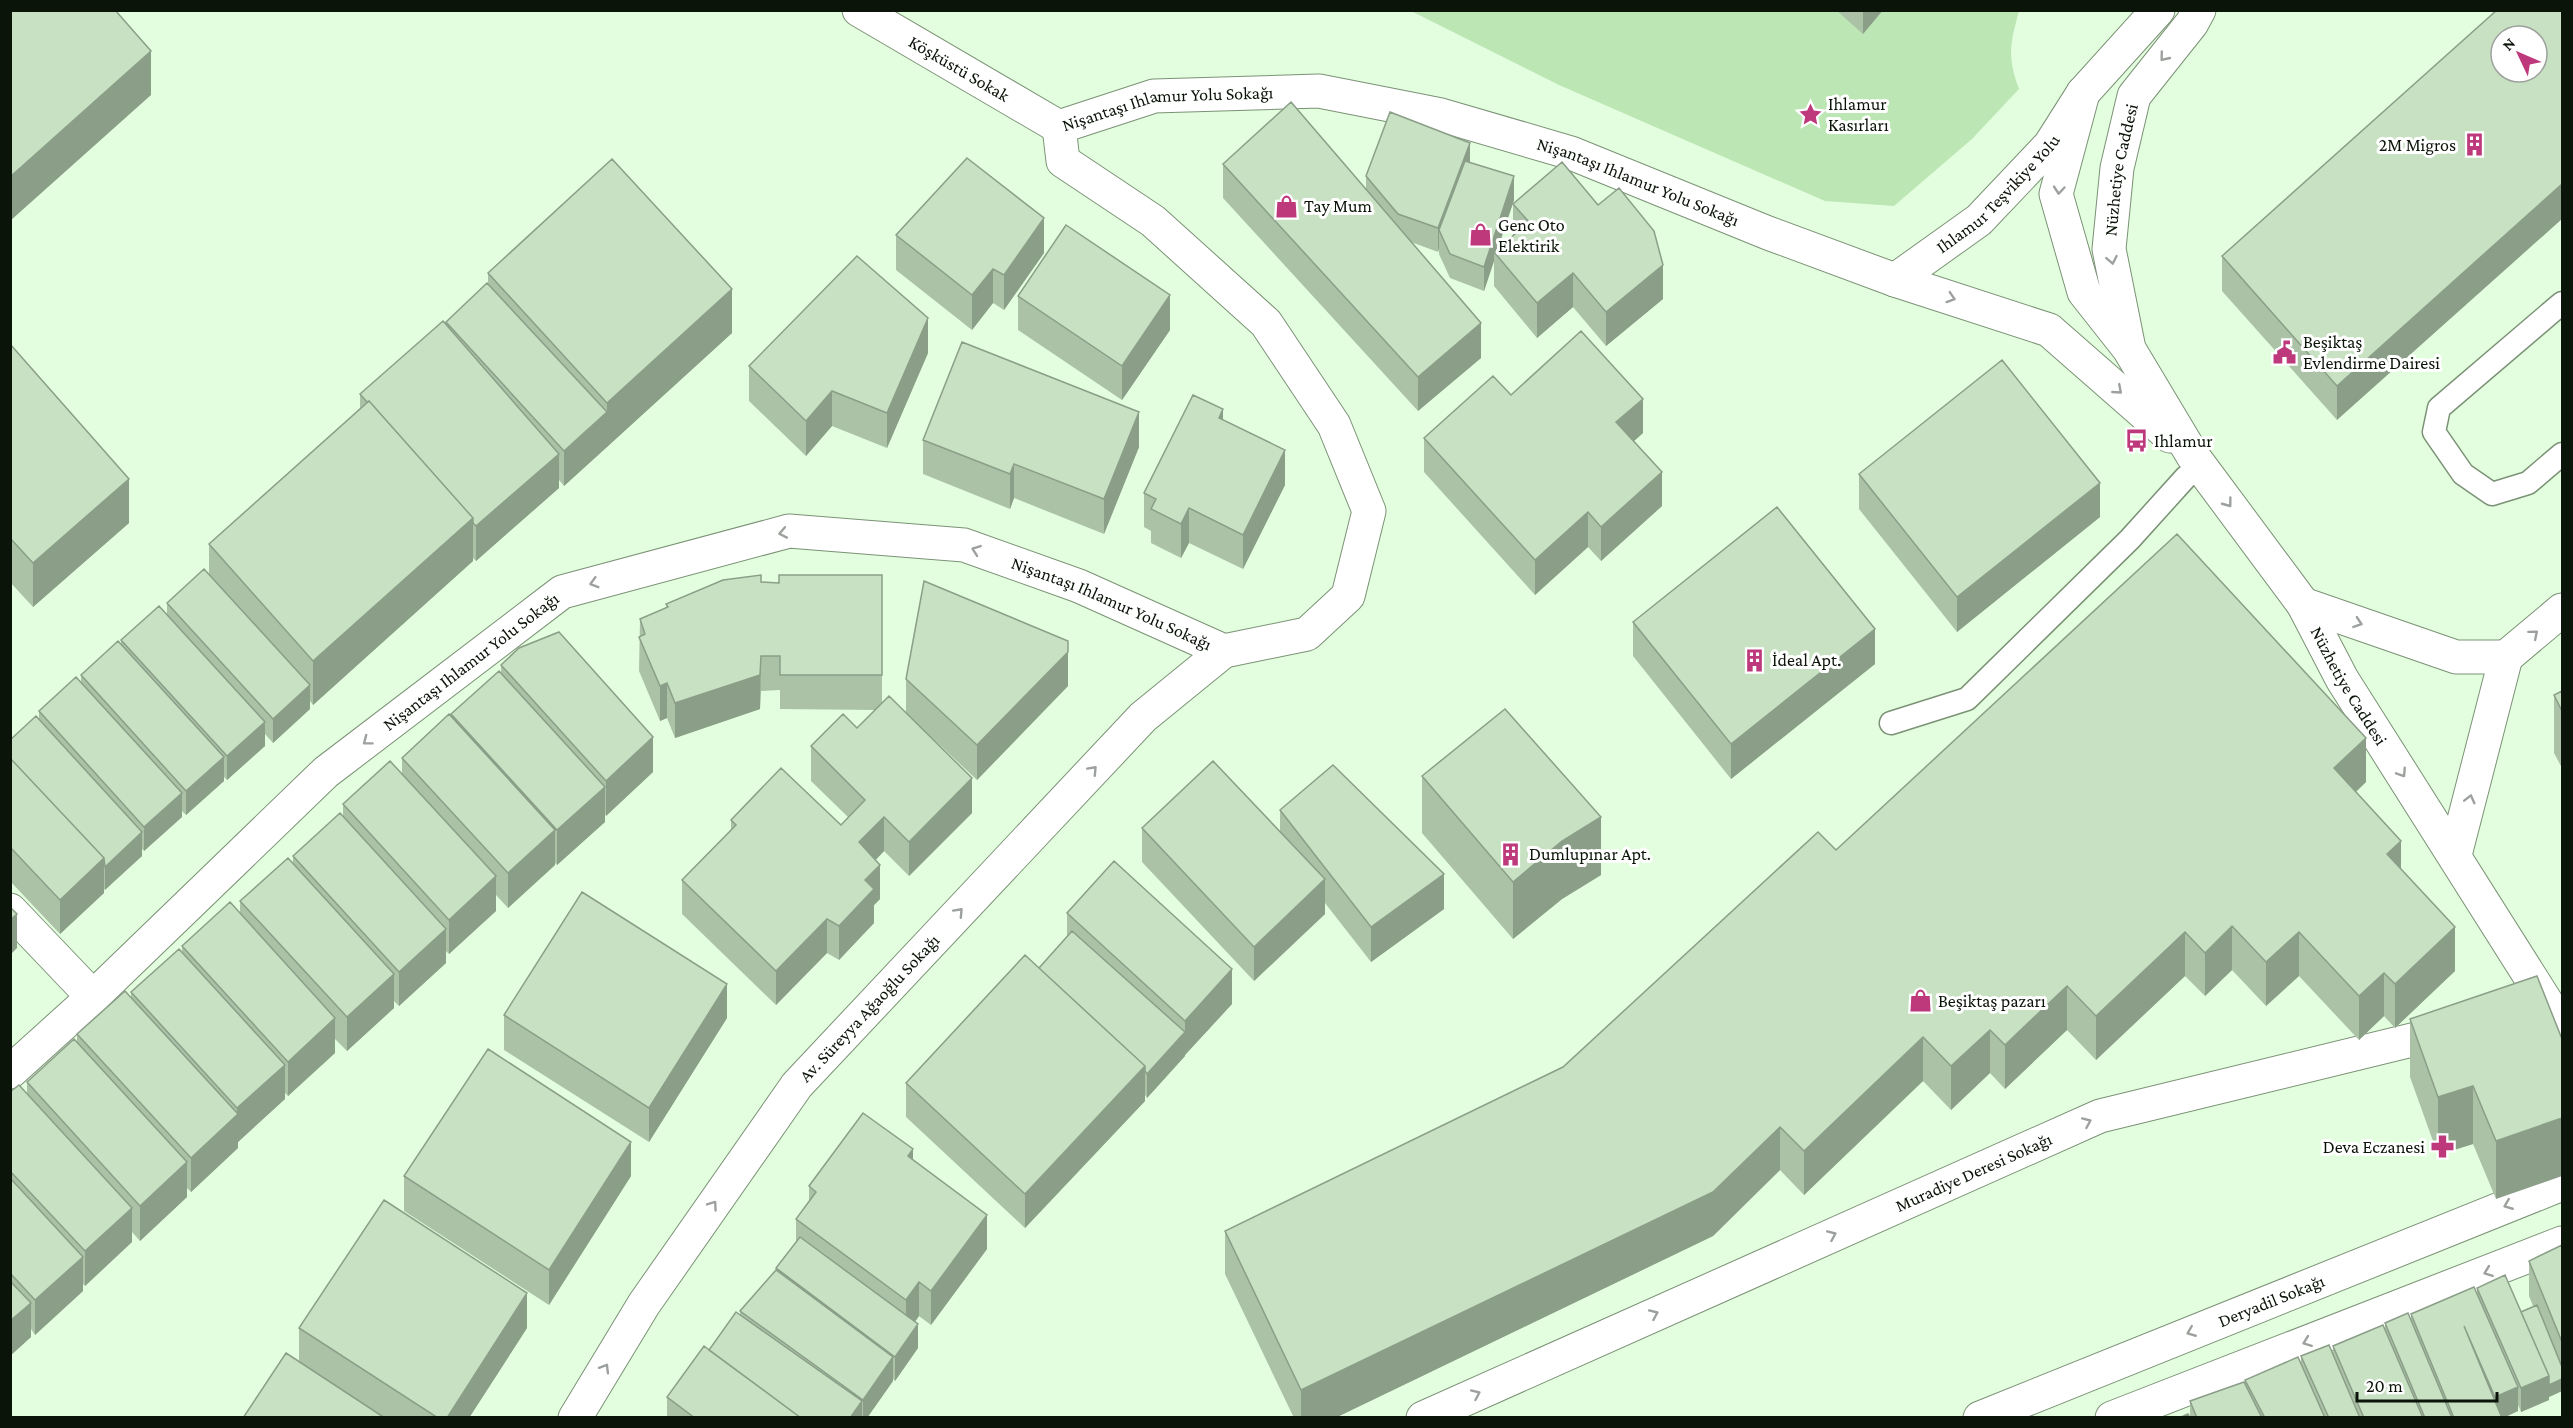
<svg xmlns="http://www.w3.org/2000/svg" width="2573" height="1428" viewBox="0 0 2573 1428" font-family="'Crimson Pro',serif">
<rect width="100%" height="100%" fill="#e3fede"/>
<path fill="#bde6b5" d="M1411,11H2019C2010,44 2007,56 2019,89L1972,139L1894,206L1825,201L1559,85Z"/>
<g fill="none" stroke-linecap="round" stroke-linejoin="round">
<defs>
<path id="service" d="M2562,303L2439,408L2434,432L2463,474L2492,494L2528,483L2562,454
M1891,723L1967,699L2130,539L2186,477L2201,466"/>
<g id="minor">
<path id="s1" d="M859,10L1059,127"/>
<path d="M10,910L93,997"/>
<path id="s2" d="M10,1072L93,997L326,772L562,592L789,531L964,545L1079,586L1224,651L1307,634L1348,596L1369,511L1334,425L1266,323L1153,221L1063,161L1059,127L1154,96L1319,91L1441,115L1571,153L1768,233L1895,280"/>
<path id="s3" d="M575,1418L644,1304L797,1085L1143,717L1224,651"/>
<path id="s4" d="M1423,1418L2100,1116L2453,1030"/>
<path id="s5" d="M1980,1418L2562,1184"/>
<path d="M2112,1418L2562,1243"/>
</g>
<g id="tertiary">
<path id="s6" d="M2083,93L2056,194L2084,292L2129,349L2193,456L2303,604L2342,679L2562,1027"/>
<path id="s7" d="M1895,280L1979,220L2050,145L2083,93L2158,10"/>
<path d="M1895,280L2049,330L2170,436"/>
<path id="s8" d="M2128,344L2109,249L2117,168L2134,96L2192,23L2199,10"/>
<path d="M2303,604L2456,657H2506"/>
<path d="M2506,657L2562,610"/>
<path d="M2455,855L2506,657"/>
</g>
</defs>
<use href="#service" stroke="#7b9276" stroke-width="25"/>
<use href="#minor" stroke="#7b9276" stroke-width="35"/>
<use href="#tertiary" stroke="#7b9276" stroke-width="35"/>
<use href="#service" stroke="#fff" stroke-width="22"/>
<use href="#minor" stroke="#fff" stroke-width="33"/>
<use href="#tertiary" stroke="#fff" stroke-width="33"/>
</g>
<path fill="#abc2a7" d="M1836,10H1883L1863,34Z
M2497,10L2337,420L2222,291V256Z
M1470,162L1514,200L1498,248L1513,235V204L1663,299L1606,346L1573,307L1537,338L1494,286V261L1484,291L1450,278L1439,254V248L1438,252L1411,242L1481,358L1418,411L1223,198V164L1366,189V176Z
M896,235L1044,253L1004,310L993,303L972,330L896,270Z
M488,273L732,333L564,486L559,480V488L476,561L473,558V561L313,705L310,701V709L273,743L265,734V746L227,780L224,777V781L186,815L182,811V817L144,851L142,849V856L104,890V893L60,934L10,881V740L39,718V711L81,682V675L121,645V640L167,615V603L209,574V544L360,408V394L446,324V322L488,283Z
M1018,296L1170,330L1122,400L1018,330Z
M10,344L129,523L33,607L10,582Z
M928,353L887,448L832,426L806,456L749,401V366Z
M1511,395L1643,433L1634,441L1662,506L1601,561L1588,547L1535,595L1424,472V438Z
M1223,420L1285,485L1243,569L1189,543L1181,558L1151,543V531L1144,527V493Z
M923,440L1139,447L1104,534L1014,498L1010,509L923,474Z
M1859,474L2100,517L1957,632L1859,509Z
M882,575V703L906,712V679L1068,686L977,780L926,732L972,813L909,876L884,851L876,860L880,899L874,905V923L839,960L827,953L776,1005L682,914V880L731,830V820L841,825L848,817L811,781V746L857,728L875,710L780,709V690L761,691L760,709L675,738L667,718L660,721L639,671L640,619L666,608V604L761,582L779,583Z
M1633,622L1875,664L1731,779L1633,656Z
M501,665L653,772L606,816L605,814V822L557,865L555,863V865L508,908L496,895V911L449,954L446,951V963L399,1006L394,1001V1008L347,1051L335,1039V1053L288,1096L285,1093V1099L238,1142V1148L191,1192L187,1188V1197L140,1241L132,1232V1242L85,1286L83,1284V1291L35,1335L31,1329V1337L10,1356V1092L27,1093V1082L77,1043V1034L131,998V992L182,953V946L240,914V901L293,863V856L343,816V804L402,773V758L451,717V714L501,673Z
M2562,691V768L2554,753V695Z
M1422,776L1601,875L1562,899L1513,939L1422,833Z
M2366,782L2356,792L2401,869L2455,971L2395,1028L2384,1016L2359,1040L2299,976L2266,1006L2232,970L2205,996L2185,976L2096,1060L2067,1030L2005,1089L1990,1073L1951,1110L1923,1081L1804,1195L1780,1170L1713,1236L1335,1418H1294L1225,1274V1231L1563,1067L1836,850Z
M1280,810L1444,909L1371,962L1325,903V914L1254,981L1142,862V828L1280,831Z
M1067,913L1232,1004L1185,1055V1054V1056L1147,1098L1145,1095V1101L1025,1228L906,1117V1083L1039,968L1067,936Z
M2537,976L2496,1199L2473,1144L2438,1155L2410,1077V1019Z
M504,1015L727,1018L649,1142L504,1050Z
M913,1159L987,1249L931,1325L919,1316L915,1322L918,1348L895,1381L893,1379V1381L867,1418H667V1397L740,1314V1311L776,1271V1268L796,1242V1219L809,1202V1186Z
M404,1176H631L549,1305L404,1211Z
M2562,1245V1391L2549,1397V1400L2521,1412L2518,1405V1411L2503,1418H2190V1401L2245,1384V1380L2301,1362V1356L2333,1354V1346L2385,1331V1323L2411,1320V1314L2477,1294V1288L2521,1312L2533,1306L2529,1296V1261Z
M299,1328H527L469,1418H243L299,1362Z"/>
<path fill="#8b9e88" d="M1863,10H1883L1863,34Z
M151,51V95L10,221V177Z
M1470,143V167L1439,230V248L1438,252V228Z
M1514,176V200L1496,254L1494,252V261L1484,291V267Z
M2562,184V219L2337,420V386Z
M1044,218V253L1004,310V275Z
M1663,265V299L1606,346V312Z
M993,269V303L972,330V295Z
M1573,273V307L1537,338V303Z
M732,289V333L607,447V403Z
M1170,295V330L1122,400V366Z
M928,318V353L887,448V413Z
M1481,323V358L1418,411V377Z
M832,391V426L806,456V421Z
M1643,399V433L1616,457V422Z
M1223,409V444L1219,418Z
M607,412V447L564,486V451Z
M1139,412V447L1104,534V499Z
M1285,450V485L1243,569V535Z
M559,454V488L476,561V526Z
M1014,464V498L1010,509V474Z
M1662,472V506L1601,561V527Z
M129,479V523L33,607V563Z
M2100,483V517L1957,632V597Z
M1189,508V543L1181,558V524Z
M1588,512V547L1535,595V560Z
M473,518V561L313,705V661Z
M1875,629V664L1731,779V744Z
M1068,641V686L977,780V745Z
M761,656L760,709L675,738V703Z
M667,683V718L660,721V686Z
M310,685V709L273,743V719Z
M265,722V746L227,780V756Z
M653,737V772L606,816V781Z
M2366,738V782L2334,812V768Z
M224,757V781L186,815V791Z
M972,778V813L909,876V842Z
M605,787V822L557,865V830Z
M182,793V817L144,851V827Z
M884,817V851L859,877V842Z
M1601,817V875L1562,899L1513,939V882L1562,841Z
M555,830V865L508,908V873Z
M142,832V856L105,890V867Z
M2401,841V885L2387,854Z
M104,858V893L60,934V900Z
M880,865V899L874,905V923L839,960V926L865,880Z
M1444,874V909L1371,962V927Z
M496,876V911L449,954V920Z
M1325,879V914L1254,981V947Z
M17,914V948L10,955V920Z
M827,919V953L776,1005V971Z
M2232,926V970L2205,996V953Z
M2455,927V971L2395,1028V984Z
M446,929V963L399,1006V972Z
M2185,932V976L2096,1060V1016Z
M2299,932V976L2266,1006V962Z
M1232,969V1004L1185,1055V1021Z
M2384,973V1016L2359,1040V996Z
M394,974V1008L347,1051V1017Z
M727,984V1018L649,1142V1108Z
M2067,986V1030L2005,1089V1045Z
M335,1018V1053L288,1096V1062Z
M1990,1030V1073L1951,1110V1066Z
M1185,1032V1056L1147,1098V1074Z
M1923,1037V1081L1804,1195V1151Z
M285,1065V1099L238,1142V1148L191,1192V1158L237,1114V1108Z
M1145,1066V1101L1025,1228V1194Z
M2473,1086V1144L2438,1155V1097Z
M2562,1118V1176L2496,1199V1141Z
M1780,1127V1170L1713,1236L1335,1418H1301V1390Z
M631,1142V1176L549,1305V1270Z
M913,1149V1183L908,1156Z
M187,1162V1197L140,1241V1206Z
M132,1208V1242L85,1286V1251Z
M987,1215V1249L931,1325V1291Z
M83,1257V1291L35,1335V1300Z
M919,1282V1316L906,1334V1300Z
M527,1293V1328L469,1418H447Z
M31,1303V1337L10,1356V1321Z
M918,1324V1348L895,1381V1357Z
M893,1357V1381L867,1418H863V1400Z
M2549,1376V1400L2521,1412V1388Z
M2562,1379V1391L2549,1397V1385Z
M2518,1387V1411L2503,1418H2495V1397Z
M862,1401V1418H850Z"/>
<path fill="#c7e1c2" stroke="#8b9e88" stroke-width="1.5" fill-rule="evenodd" d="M10,10H115L151,51L10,177Z
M2497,10H2562V184L2337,386L2222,256ZM2501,36H2537V72H2501Z
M1291,102L1481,323L1418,377L1223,164Z
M1390,112L1470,143L1438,228L1398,214L1366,176Z
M967,158L1044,218L1004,275L993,269L972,295L896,235Z
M612,159L732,289L607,403L488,273Z
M1465,161L1514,176L1484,267L1450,254L1439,230Z
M1562,162L1598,205L1619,188L1654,231L1663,265L1606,312L1573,273L1537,303L1494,252L1529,222L1513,204Z
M1066,225L1170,295L1122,366L1018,296Z
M857,256L928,318L887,413L832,391L806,421L749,366Z
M487,283L607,412L564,451L446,322Z
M443,321L559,454L476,526L473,523V518L369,401L367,402L360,394Z
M1581,331L1643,399L1616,422L1662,472L1601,527L1588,512L1535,560L1424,438L1493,376L1511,395Z
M962,342L1139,412L1104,499L1014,464L1010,474L923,440Z
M10,344L129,479L33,563L10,538Z
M2002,360L2100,483L1957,597L1859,474Z
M1193,395L1223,409L1219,418L1285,450L1243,535L1189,508L1181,524L1151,509L1156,499L1144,493Z
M369,401L473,518L313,661L209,544Z
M1777,507L1875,629L1731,744L1633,622Z
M2177,534L2366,738L2334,768L2401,841L2387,854L2455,927L2395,984L2384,973L2359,996L2299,932L2266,962L2232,926L2205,953L2185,932L2096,1016L2067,986L2005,1045L1990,1030L1951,1066L1923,1037L1804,1151L1780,1127L1713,1192L1301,1390L1225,1231L1563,1067L1818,832L1836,850Z
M204,569L310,685L273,719L167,603Z
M761,575V582L779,583V575H882V675H780V656H761L760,675L675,703L667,683L660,686L639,637L645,634L640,619L668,607L666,604L723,580Z
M924,581L1068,641V652L977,745L906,679Z
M159,606L265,722L227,756L121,640Z
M559,632L653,737L606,781L501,665L519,648Z
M118,641L224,757L186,791L81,675Z
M499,671L605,787L557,830L451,714Z
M76,677L182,793L144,827L39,711Z
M2562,691V711L2554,695Z
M889,696L972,778L909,842L884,817L859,842L880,865L865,880L874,889L839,926L827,919L776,971L682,880L736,825L731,820L781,768L841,825L865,800L811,746L843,714L857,728Z
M1505,709L1601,817L1562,841L1513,882L1422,776Z
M449,714L555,830L508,873L402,758Z
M36,716L142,832L105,867L104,858L10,758V740Z
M10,758L104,858L60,900L10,847Z
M390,761L496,876L449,920L343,804Z
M1213,761L1325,879L1254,947L1142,828Z
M1333,765L1444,874L1371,927L1280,810Z
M340,813L446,929L399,972L293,856Z
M288,858L394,974L347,1017L240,901Z
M1114,861L1232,969L1185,1021L1067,913Z
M582,892L727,984L649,1108L504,1015Z
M230,902L335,1018L288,1062L182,946Z
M10,907L17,914L10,920Z
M1072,931L1185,1032L1147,1074L1145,1071V1066L1039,968Z
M179,949L285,1065L237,1108L131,992Z
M1025,955L1145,1066L1025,1194L906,1083Z
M2537,976L2562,1039V1118L2496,1141L2473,1086L2438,1097L2410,1019Z
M125,991L238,1114L191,1158L77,1034Z
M74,1039L187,1162L140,1206L27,1082Z
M488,1049L631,1142L549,1270L404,1176Z
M19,1085L132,1208L85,1251L10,1171V1092Z
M863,1113L913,1149L908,1156L987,1215L931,1291L919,1282L906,1300L796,1219L816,1192L809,1186Z
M10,1178L83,1257L35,1300L10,1273Z
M384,1200L527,1293L447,1418H438L299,1328Z
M800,1237L918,1324L895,1357L776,1268Z
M2562,1245V1342L2529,1261Z
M776,1270L893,1357L863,1400L740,1311Z
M2505,1275L2549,1376L2521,1388L2477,1288Z
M10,1281L31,1303L10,1321Z
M2474,1287L2518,1387L2495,1397L2464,1326L2502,1418H2454L2411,1314Z
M2537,1305L2562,1367V1379L2549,1385V1376L2521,1312Z
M736,1312L862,1401L850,1418H801L709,1350Z
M2408,1313L2452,1418H2425L2385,1323Z
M2383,1325L2423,1418H2364L2333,1346Z
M2329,1345L2360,1418H2329L2301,1356Z
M704,1346L801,1418H695L667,1397Z
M286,1353L385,1418H243Z
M2298,1357L2325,1418H2265L2245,1380Z
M2244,1382L2262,1418H2197L2190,1401Z
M2188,1414L2190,1418H2179Z"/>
<defs><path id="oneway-chevron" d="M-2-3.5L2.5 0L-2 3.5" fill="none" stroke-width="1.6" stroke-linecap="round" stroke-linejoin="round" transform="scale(1.5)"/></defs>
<g stroke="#9da19d">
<use href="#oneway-chevron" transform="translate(2164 57) rotate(129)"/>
<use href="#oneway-chevron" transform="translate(2059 190) rotate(95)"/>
<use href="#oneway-chevron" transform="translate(2112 260) rotate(79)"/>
<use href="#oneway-chevron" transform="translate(1951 298) rotate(18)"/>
<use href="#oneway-chevron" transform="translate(2118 390) rotate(41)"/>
<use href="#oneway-chevron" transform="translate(2228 503) rotate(53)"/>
<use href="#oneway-chevron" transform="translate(783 533) rotate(169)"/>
<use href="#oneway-chevron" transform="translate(976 550) rotate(-160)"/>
<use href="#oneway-chevron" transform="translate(594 583) rotate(164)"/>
<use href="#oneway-chevron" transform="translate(2358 623) rotate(19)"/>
<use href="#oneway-chevron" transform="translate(2534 634) rotate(-40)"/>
<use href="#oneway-chevron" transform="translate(367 741) rotate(143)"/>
<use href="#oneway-chevron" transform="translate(1093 770) rotate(-47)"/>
<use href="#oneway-chevron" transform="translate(2402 773) rotate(57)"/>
<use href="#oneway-chevron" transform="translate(2470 799) rotate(-76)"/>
<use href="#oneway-chevron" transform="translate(959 912) rotate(-47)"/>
<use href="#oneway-chevron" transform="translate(2087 1122) rotate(-24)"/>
<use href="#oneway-chevron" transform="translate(713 1205) rotate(-55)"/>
<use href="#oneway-chevron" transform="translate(2508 1205) rotate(158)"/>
<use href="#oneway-chevron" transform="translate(1832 1235) rotate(-24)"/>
<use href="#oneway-chevron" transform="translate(2488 1272) rotate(159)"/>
<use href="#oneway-chevron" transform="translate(1654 1314) rotate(-24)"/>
<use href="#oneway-chevron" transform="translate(2191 1332) rotate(158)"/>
<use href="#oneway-chevron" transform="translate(2307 1342) rotate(159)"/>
<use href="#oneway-chevron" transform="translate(605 1368) rotate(-59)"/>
<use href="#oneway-chevron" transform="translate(1476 1394) rotate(-24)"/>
</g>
<defs>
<symbol id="sight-bare" viewBox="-9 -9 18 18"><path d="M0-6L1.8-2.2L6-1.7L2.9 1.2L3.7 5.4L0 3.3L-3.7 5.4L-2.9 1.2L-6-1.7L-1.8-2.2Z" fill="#be397c" stroke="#fff" stroke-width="2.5" paint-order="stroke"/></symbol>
<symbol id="building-bare" viewBox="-9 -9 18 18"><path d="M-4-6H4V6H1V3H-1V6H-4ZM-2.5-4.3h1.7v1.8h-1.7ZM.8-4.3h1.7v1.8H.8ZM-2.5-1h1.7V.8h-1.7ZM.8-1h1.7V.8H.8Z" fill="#be397c" stroke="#fff" stroke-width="2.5" paint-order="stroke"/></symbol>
<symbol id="shop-bare" viewBox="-9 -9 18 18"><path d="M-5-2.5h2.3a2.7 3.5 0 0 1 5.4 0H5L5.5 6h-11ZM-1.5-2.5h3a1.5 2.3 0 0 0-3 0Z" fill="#be397c" stroke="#fff" stroke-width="2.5" paint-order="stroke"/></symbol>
<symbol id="civic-bare" viewBox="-9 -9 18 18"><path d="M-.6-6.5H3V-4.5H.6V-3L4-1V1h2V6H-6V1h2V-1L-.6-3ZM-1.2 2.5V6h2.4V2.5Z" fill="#be397c" stroke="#fff" stroke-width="2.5" paint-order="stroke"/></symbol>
<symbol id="bus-bare" viewBox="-9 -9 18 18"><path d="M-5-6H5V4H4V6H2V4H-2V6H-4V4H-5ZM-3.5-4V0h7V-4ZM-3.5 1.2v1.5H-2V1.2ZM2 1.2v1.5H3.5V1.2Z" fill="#be397c" stroke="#fff" stroke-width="2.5" paint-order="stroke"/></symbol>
<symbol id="pharmacy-bare" viewBox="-9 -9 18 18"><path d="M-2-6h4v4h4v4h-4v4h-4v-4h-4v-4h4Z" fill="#be397c" stroke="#fff" stroke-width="2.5" paint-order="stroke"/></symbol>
</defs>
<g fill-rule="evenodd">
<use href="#sight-bare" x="1794" y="98" width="33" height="33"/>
<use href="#building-bare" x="2458" y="128" width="33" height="33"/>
<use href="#shop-bare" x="1270" y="190" width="33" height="33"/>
<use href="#shop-bare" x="1464" y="218" width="33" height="33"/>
<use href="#civic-bare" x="2268" y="336" width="33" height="33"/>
<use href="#bus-bare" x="2120" y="424" width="33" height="33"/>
<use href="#building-bare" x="1738" y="644" width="33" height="33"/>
<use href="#building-bare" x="1494" y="838" width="33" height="33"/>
<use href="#shop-bare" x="1904" y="984" width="33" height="33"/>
<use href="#pharmacy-bare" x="2426" y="1130" width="33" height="33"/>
</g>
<g text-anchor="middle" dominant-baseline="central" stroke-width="6" stroke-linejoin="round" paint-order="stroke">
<g font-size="18" fill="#0b1409" stroke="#fff">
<text stroke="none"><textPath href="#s1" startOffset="116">Köşküstü Sokak</textPath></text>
<text stroke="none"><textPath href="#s2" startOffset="2274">Nişantaşı Ihlamur Yolu Sokağı</textPath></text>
<text stroke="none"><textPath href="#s8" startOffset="177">Nüzhetiye Caddesi</textPath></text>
<text stroke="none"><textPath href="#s2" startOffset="2760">Nişantaşı Ihlamur Yolu Sokağı</textPath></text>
<text stroke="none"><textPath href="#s7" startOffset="135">Ihlamur Teşvikiye Yolu</textPath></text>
<text stroke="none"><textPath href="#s2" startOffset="1302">Nişantaşı Ihlamur Yolu Sokağı</textPath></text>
<text stroke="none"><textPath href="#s2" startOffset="618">Nişantaşı Ihlamur Yolu Sokağı</textPath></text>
<text stroke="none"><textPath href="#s6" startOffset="682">Nüzhetiye Caddesi</textPath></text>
<text stroke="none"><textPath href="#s3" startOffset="506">Av. Süreyya Ağaoğlu Sokağı</textPath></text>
<text stroke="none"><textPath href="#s4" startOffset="603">Muradiye Deresi Sokağı</textPath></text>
<text stroke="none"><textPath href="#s5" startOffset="314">Deryadil Sokağı</textPath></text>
</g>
<g font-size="18" fill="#0b1409" stroke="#fff" text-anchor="start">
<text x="1828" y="104">Ihlamur<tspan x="1828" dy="21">Kasırları</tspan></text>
<text x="2456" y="145" text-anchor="end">2M Migros</text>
<text x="1304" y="206">Tay Mum</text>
<text x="1498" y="225">Genc Oto<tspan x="1498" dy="21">Elektirik</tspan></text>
<text x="2303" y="342">Beşiktaş<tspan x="2303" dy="21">Evlendirme Dairesi</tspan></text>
<text x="2154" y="441">Ihlamur</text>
<text x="1772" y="660">İdeal Apt.</text>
<text x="1529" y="854">Dumlupınar Apt.</text>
<text x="1938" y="1001">Beşiktaş pazarı</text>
<text x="2425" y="1147" text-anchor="end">Deva Eczanesi</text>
</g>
</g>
<rect width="2573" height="1428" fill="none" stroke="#0b1409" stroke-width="24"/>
<g transform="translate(2519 54) rotate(314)"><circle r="28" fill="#ffffff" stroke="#9da19d" stroke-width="1.5"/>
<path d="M0-4.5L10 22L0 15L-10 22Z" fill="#be397c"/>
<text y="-9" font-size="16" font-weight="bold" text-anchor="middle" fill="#0b1409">N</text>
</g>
<path d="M2357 1392v9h140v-9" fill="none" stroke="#0b1409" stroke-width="3"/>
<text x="2366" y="1392" font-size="18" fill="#0b1409" stroke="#ffffff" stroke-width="4.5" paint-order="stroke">20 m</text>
</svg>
